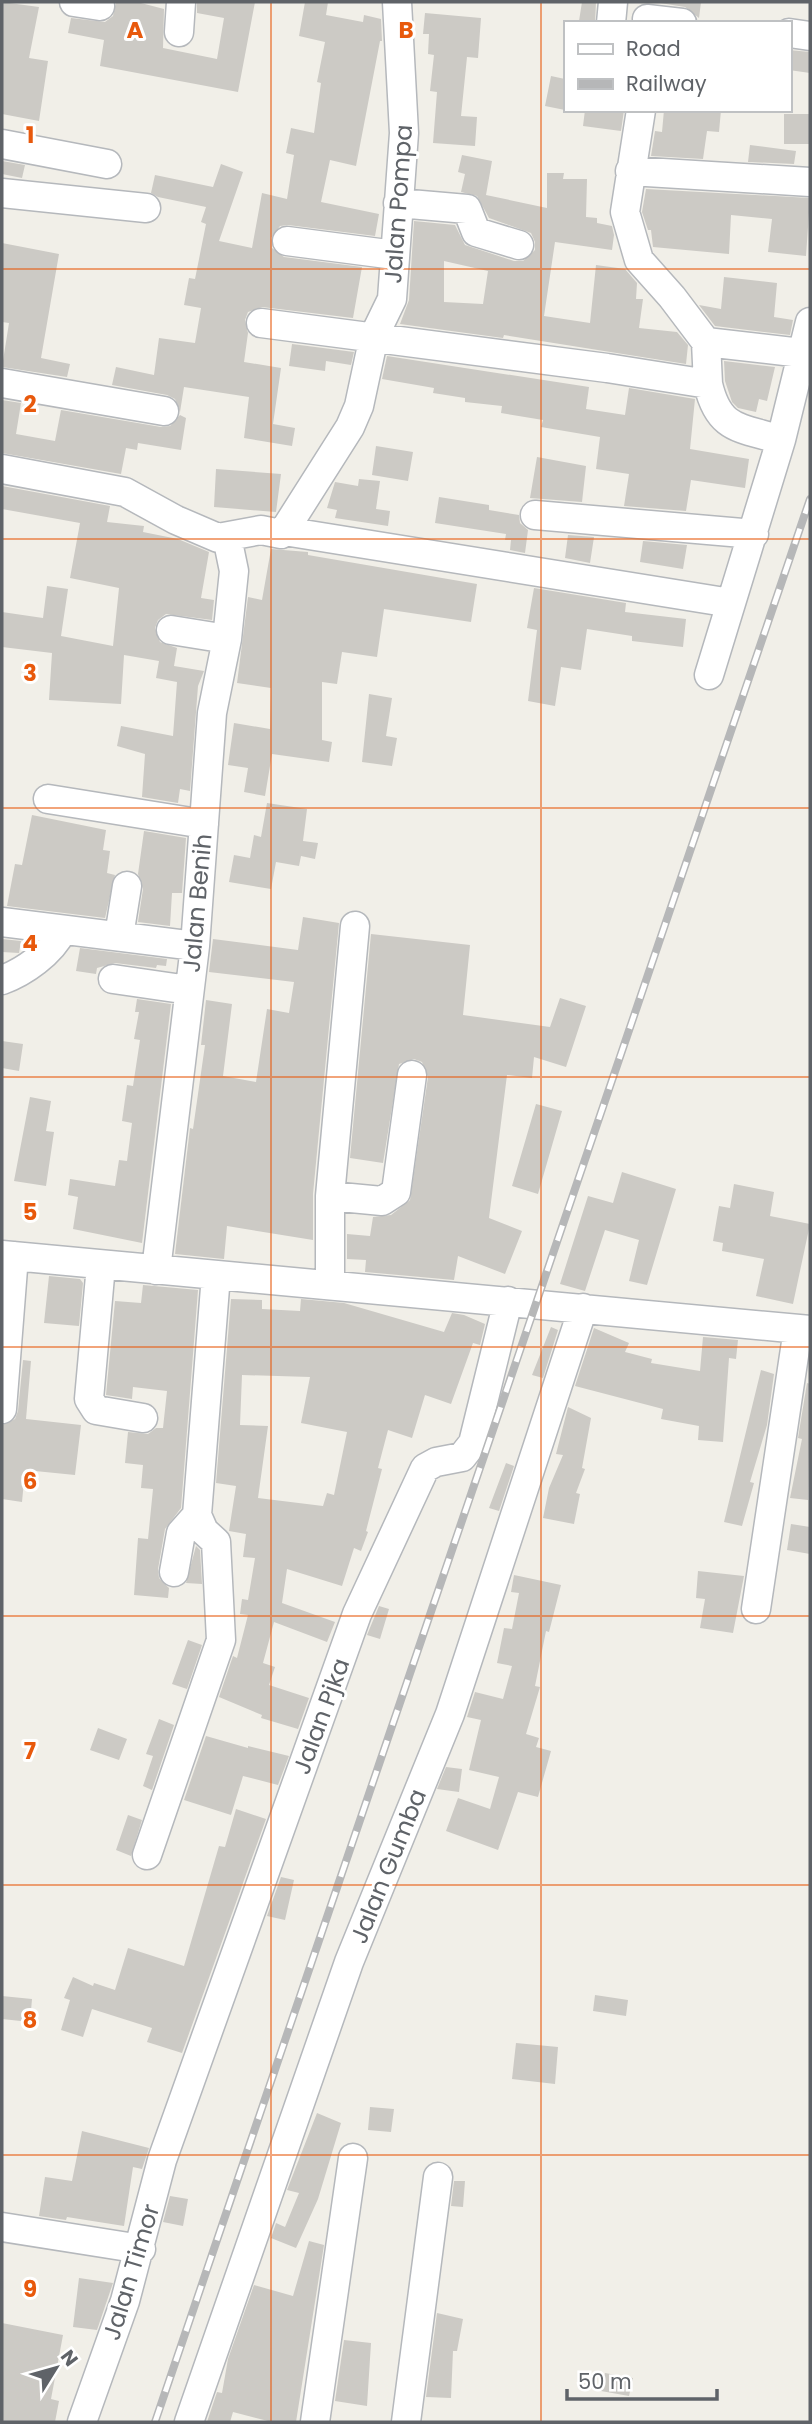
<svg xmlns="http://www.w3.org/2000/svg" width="812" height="2424" viewBox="0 0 812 2424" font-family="Poppins,sans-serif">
<rect width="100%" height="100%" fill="#f1efe8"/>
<path fill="#cccac5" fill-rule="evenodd" d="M2,2L39,7L29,58L48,61L39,121L2,114Z
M116,2H137L164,9L163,48L217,59L224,18L197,13V2H255L238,92L100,66L104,40L68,33L71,18L105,22L113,16Z
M305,2H328L326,15L363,22L364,15L381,19L382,41H380L356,166L330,160L321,202L379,214L375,236L288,225L280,226L271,238L272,248L284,257L362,267L353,318L262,307L248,312L245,320L248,333L244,362L281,368L273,424L295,428L292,446L244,438L249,397L184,387L180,412L175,399L167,395L112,385L116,367L154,375L159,338L195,343L201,308L184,305L189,278L195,279L206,224L201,222L206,207L158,197L151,193L155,175L213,187L221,164L243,172L219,241L252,248L262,193L287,199L294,155L286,153L291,128L314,133L321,83L317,82L325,42L299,36Z
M582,2H596L595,23L579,21Z
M654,2H701L699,18L685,7Z
M425,13L481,18L478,58L467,57L461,116L477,117L475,146L433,143L437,92L430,91L434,55L428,54L429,34H423Z
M789,50L810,52V73L789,70Z
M551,76L565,79V110L545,106Z
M585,110H624L621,131L583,126Z
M664,110H721L719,132L707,131L703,159L651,156L655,131L662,132Z
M784,114H810V144H784Z
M750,145L796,151L794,164L748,162Z
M462,155L492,161L486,195L547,208V173H564L563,179H587L586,217L597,218V223L612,226L614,235L612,250L555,242L544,316L590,323L596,265L625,269L637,283L636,299H643L639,328L677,332L688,345L686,364L504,335L503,338L400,324L409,300L414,221L455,225L465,245L514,261H523L535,250V242L531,233L489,218L477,196L461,192L465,174L458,172ZM444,261L488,271L483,304L444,302Z
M2,161L25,165L22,178L2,174Z
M646,189L810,198L806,256L768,252L772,219L731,215L729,254L653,247L651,230H648L642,212Z
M2,243L59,254L41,358L70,364L67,377L2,367L9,323L2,322Z
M724,277L777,283L774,317L793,320L790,335L715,326L699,305L721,309Z
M292,344L354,352L351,365L326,361L325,371L289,366Z
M387,356L589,387L586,409L625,415L629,388L695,399L690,449L749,459L745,488L691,480L686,511L624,506L629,474L596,469L600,437L541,427L543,420L501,413L502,406L465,402V398L433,393L434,388L382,379Z
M724,361L775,367L767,401L759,399L756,412L738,408L732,402L725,381Z
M2,400L21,403L16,434L55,441L61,410L161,427L170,426L180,415L186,418L181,450L138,443L137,450L126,448L121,474L2,453Z
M376,446L413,452L408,481L372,475Z
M537,457L586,466L582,502L530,498Z
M216,469L281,474L276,512L214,507Z
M359,479L380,481L376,509L390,511L388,526L335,518L337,510L327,508L335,482L358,486Z
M2,486L110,506L107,522L144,526L143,532L178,539L209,552L201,598L214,600L212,620L166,614L158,620L155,628L160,642L177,648L174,666L204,671L198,686L190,791L180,789L178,803L142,797L145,754L117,746L121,726L173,736L177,682L156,678L159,661L124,655L121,704L49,700L52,653L2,647V612L43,618L47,586L68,589L61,636L113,646L119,588L70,578L80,523L2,509Z
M439,497L489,505V510L519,515L520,523L528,530L525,553L510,550L511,540H505L506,534L435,523Z
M568,535L594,537L590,563L565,558Z
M643,541L687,545L683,569L640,562Z
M271,549L308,552V555L477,584L471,622L384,609L377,657L342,652L337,684L322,682V740L332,742L329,762L272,754L265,796L244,792L248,768L228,765L234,723L270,729L271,688L237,683L248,597L262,600Z
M534,588L626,603L625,612L686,619L683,647L632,641V636L587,629L581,670L561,667L555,706L528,701L537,630L527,628Z
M369,694L392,698L386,736L397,738L392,766L362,762Z
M267,803L307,809L303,841L318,843L315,859L301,856L299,866L276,862L271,889L229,882L234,855L250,858L254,835L261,837Z
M32,815L106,830L103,850L110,851L107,873L115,875L105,918L7,906L15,864L22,865Z
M144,831L186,838L182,893H172L170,926L138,922L143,889L138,874Z
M303,917L339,923L313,1194V1240L227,1226L224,1259L175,1254L190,1128L193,1129L205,1045H201L206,1000L232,1004L223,1076L256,1082L267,1009L289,1013L294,982L209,972L213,939L298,950Z
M371,934L470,945L463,1015L550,1027L560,998L586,1006L566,1067L534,1057L532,1078L507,1075L489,1218L522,1231L505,1274L458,1256L454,1280L365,1272L366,1260L347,1259V1234L370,1236L373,1217L391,1215L410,1200L428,1077L422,1062L414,1059L399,1064L383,1163L350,1158Z
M2,939L21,941L19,953L2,952Z
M80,948L167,959L166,966L157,965L156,968L115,963L97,968L96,974L76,971Z
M137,999L171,1004L142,1243L73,1229L78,1197L68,1195L70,1179L115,1186L119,1160L127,1161L132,1123L122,1121L127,1085L133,1086L140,1040L134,1039L139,1012H135Z
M2,1041L23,1044L19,1071L2,1068Z
M30,1097L51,1101L46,1131L54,1132L46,1186L14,1181Z
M536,1104L562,1111L538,1194L512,1186Z
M622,1172L676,1189L647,1285L629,1281L639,1240L605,1230L585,1291L560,1284L588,1196L613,1203Z
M734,1184L774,1192L770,1216L810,1224L793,1304L756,1296L764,1259L722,1251L723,1243L713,1241L719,1206L730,1208Z
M49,1276L80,1279L83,1283L79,1326L44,1323Z
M143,1285L198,1290L181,1508L165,1529L158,1569L159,1578L169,1588L168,1598L134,1595L138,1538L148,1539L153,1489L141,1488L143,1465L125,1463L128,1432L148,1434L156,1428H163L167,1391L133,1387L132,1399L106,1395L115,1301L141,1303Z
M231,1299L262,1300V1309L300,1311L301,1299L344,1303L444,1332L452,1313L464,1315L485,1324L480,1345L473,1343L451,1404L425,1395L412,1438L388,1430L378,1468L382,1469L366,1531L368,1532L361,1551L354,1548L342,1586L287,1569L282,1603L335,1622L327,1642L274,1622L263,1663L275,1667L269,1685L309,1698L298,1729L261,1718L262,1715L219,1697L233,1656L237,1658L248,1615L240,1614L242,1599L248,1600L255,1558L243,1557L246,1534L229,1531L236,1486L216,1483ZM242,1375L310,1377L301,1423L347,1432L334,1495L327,1493L323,1506L258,1498L268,1426L240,1425Z
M551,1327L558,1330L543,1378L532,1375Z
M594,1328L629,1343L625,1352L652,1359L651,1363L700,1371L703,1337L738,1340L736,1359L729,1358L723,1442L698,1440L699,1426L661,1419L663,1409L575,1386Z
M23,1360L31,1361L26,1419L81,1425L75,1475L25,1470L22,1502L2,1499V1425L15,1419L18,1411Z
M761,1370L774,1374L767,1425L750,1482L754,1483L742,1526L724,1522Z
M807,1383L810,1384L808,1500L790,1498L802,1439L798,1438Z
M568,1407L591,1418L582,1468L585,1469L576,1493L580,1494L574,1524L543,1518L549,1488L563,1455L556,1454Z
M506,1463L514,1466L499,1511L489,1508Z
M791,1524L810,1527V1554L787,1550Z
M196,1546L200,1550L202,1584L186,1583Z
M698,1571L744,1576L733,1633L700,1628L705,1599L696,1598Z
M514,1575L561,1585L549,1632L546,1631L535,1686L540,1687L526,1734L539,1738L536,1747L551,1751L538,1797L518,1792L498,1850L446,1831L458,1798L490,1809L499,1777L469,1770L481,1720L467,1717L475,1692L503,1699L512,1666L497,1663L504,1628L512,1629L519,1593L511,1592Z
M379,1606L389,1609L380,1639L367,1635Z
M188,1640L202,1645L187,1689L172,1684Z
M159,1719L174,1725L152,1790L143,1786L153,1756L146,1754Z
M98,1728L127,1739L119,1760L90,1750Z
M206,1736L248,1748V1746L289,1756L278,1785L243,1776L231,1815L184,1800Z
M446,1767L462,1769L459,1792L437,1789Z
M236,1809L266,1819L182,2053L147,2042L152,2028L92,2009L83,2037L61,2030L70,2000L64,1998L73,1977L93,1986L94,1983L115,1990L128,1948L184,1966L219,1846L225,1847Z
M128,1815L142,1820L131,1856L116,1850Z
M281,1877L294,1880L285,1920L267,1916Z
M595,1995L628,2000L626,2016L593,2011Z
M2,1996L32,1999L30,2022L2,2019Z
M516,2043L558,2047L555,2084L512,2079Z
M370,2107L394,2109L391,2132L368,2130Z
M317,2113L341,2123L318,2199L296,2248L271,2238L276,2223L285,2227L299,2193L287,2190Z
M82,2131L149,2148L142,2169L133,2167L124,2226L67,2217L66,2220L39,2216L45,2177L72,2181Z
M454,2181H465L463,2207L451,2206Z
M170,2196L188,2199L183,2226L163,2222Z
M309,2241L324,2245L296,2422H272L233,2412L230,2422H207L217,2392L222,2393L228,2359L254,2285L293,2296Z
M79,2278L113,2283L97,2330L73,2327Z
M437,2313L463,2319L457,2351H453L451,2398L426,2397Z
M2,2323L63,2335L51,2399L59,2401L55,2422H2Z
M344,2340L371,2343L367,2406L335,2401Z
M605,2373L633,2378L629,2396L601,2391Z"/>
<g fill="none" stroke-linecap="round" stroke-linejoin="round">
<defs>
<path id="minor" d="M74,2L100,6
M647,19L682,23
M611,23L613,2
M179,32L181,2
M789,33L810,36
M2,144L107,164
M630,171L810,182
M2,193L146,208
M398,203L467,209L476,232L519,245
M287,241L395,255
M261,323L607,368L708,384L706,342L672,297L639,260L625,212L641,110
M706,342L810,354
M2,383L164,411
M708,384C719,431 740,427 781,440
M2,469L125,492L176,520L218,538L261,530L281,534L284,531L350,427L359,406L374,336L392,299L404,133L397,2
M535,515L754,534
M284,531L731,603
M171,630L227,639
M709,675L781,440L810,322
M48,799L204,824
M2,922L195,946
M119,936L127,886
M113,979L189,990
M2,980C24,972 51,953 62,931
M330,1196L382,1201L396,1192L412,1075
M2,1255L810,1330
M101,1265L89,1399L96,1410L143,1418
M156,1270L195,946L212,713L227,639L234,571L227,537
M330,1285V1196L355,926
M2,1409L14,1256
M174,1572L181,1533L197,1515
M756,1609L798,1329
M147,1855L221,1640L216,1542L204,1531L197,1515L216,1275
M2,2227L141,2249
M82,2422L125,2301L162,2160L357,1614L425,1468L436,1462L462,1457L473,1443L508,1301
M189,2422L349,1962L450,1714L583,1308
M315,2422L353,2158
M406,2422L438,2177"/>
</defs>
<use href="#minor" stroke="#b5b8bc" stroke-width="31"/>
<use href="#minor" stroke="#fff" stroke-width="28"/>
<defs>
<path id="rail" d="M155,2422L810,499"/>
</defs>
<use href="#rail" stroke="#b6b7b8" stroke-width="8"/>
<use href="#rail" stroke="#fff" stroke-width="5" stroke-dasharray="16" stroke-linecap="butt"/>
</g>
<path fill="none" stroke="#e8590c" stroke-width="2" stroke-opacity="0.55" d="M271,2V2422M541,2V2422M2,269H810M2,539H810M2,808H810M2,1077H810M2,1347H810M2,1616H810M2,1885H810M2,2155H810"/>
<g text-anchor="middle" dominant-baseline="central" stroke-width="6" stroke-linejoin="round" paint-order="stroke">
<g font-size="24" fill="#5f6368" stroke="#fff">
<text transform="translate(398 204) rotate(-86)">Jalan Pompa</text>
<text transform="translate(197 903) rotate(-85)">Jalan Benih</text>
<text transform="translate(321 1716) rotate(-70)">Jalan Pjka</text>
<text transform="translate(388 1866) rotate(-68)">Jalan Gumba</text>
<text transform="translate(131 2272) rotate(-73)">Jalan Timor</text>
</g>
</g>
<g font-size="23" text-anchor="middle" font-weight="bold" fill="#e8590c" stroke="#fff" stroke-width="6" stroke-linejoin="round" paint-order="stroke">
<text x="135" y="38">A</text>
<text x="406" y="38">B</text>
<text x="30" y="143">1</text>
<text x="30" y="412">2</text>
<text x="30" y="681">3</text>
<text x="30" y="951">4</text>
<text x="30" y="1220">5</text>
<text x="30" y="1489">6</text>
<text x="30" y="1759">7</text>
<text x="30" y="2028">8</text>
<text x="30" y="2297">9</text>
</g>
<rect width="812" height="2424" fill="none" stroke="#5f6368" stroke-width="7"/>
<rect x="564" y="21" width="228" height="91" fill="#ffffff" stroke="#bfc1c3" stroke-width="2"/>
<rect x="578" y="44" width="35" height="10" fill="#ffffff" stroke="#bfc1c3" stroke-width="2"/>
<text x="626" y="56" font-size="21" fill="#5f6368">Road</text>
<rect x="578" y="79" width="35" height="10" fill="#b6b7b8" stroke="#bfc1c3" stroke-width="2"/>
<text x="626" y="91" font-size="21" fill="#5f6368">Railway</text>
<g transform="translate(56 2368) rotate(53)" stroke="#ffffff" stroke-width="5" paint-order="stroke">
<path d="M0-5L12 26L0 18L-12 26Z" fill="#5f6368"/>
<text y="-10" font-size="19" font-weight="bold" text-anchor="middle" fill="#5f6368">N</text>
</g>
<path d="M567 2389v10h150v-10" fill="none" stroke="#5f6368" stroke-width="3.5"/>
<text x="578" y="2389" font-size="21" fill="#5f6368" stroke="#ffffff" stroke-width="5" paint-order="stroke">50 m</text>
</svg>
